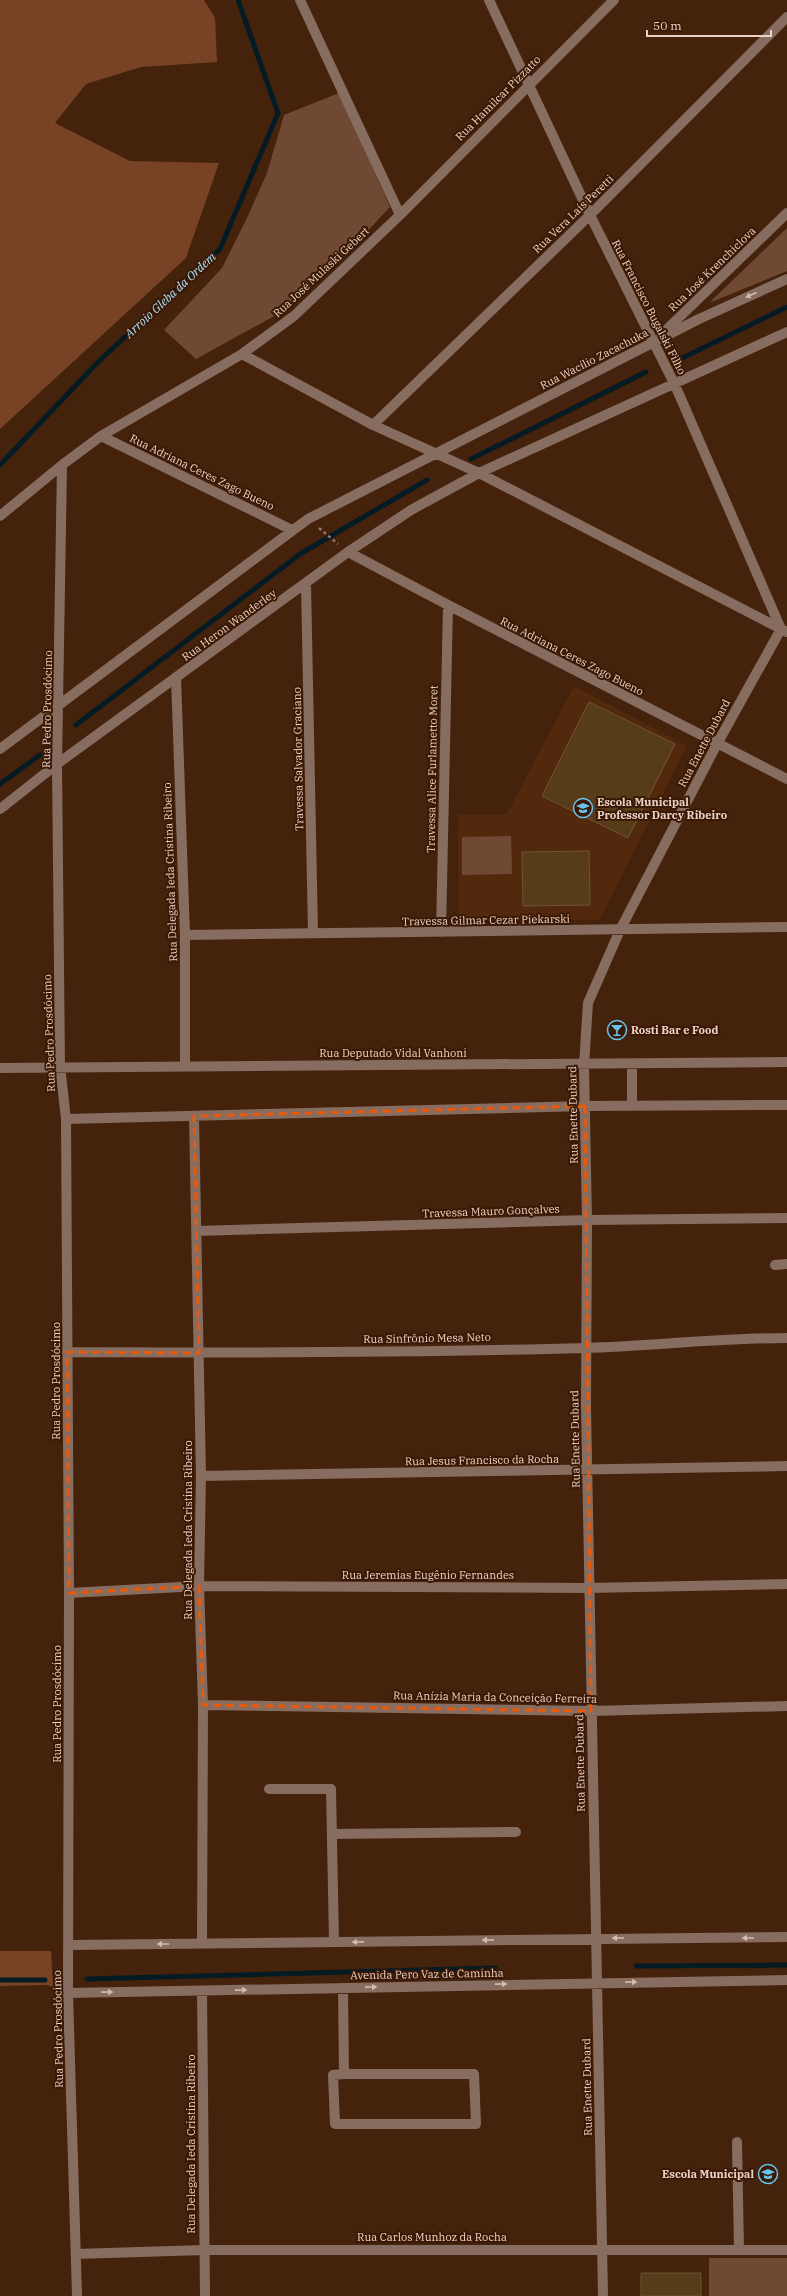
<svg xmlns="http://www.w3.org/2000/svg" width="787" height="2296" viewBox="0 0 787 2296" font-family="'IBM Plex Serif',serif">
<rect width="100%" height="100%" fill="#45220c"/>
<path fill="#53290e" d="M574,686L687,746L600,920L459,922L458,815L507,814Z"/>
<path fill="#704934" d="M339,93L390,207L327,274L278,314L196,359L164,330L222,268L247,218L267,173L284,115Z
M787,228V271L709,303Z
M511,836L512,874L462,875V837Z
M709,2258H787V2296H709Z"/>
<path fill="#774324" d="M0,0H204L215,18L217,62L141,67L86,84L55,123L130,161L219,163L186,258L0,429Z
M0,1951H51L53,1987L47,1985L0,1986Z"/>
<g fill="none" stroke-linecap="round" stroke-linejoin="round">
<path stroke="#051b24" stroke-width="5" d="M676,361L787,307
M471,459L646,372
M0,465L98,362L220,249L278,113L238,0
M76,725L300,554L427,480
M0,784L40,755
M636,1966L787,1965
M87,1979L495,1968
M0,1980H45"/>
</g>
<path fill="#573c19" stroke="#705331" d="M589,702L675,744L628,838L542,796Z
M589,851L590,905L523,906L522,852Z
M641,2273H701V2296H641Z"/>
<g fill="none" stroke-linecap="round" stroke-linejoin="round">
<path stroke="#957766" stroke-width="2.5" stroke-dasharray="3 3" stroke-linecap="butt" d="M319,528L338,544"/>
<path stroke="#866d5f" stroke-width="10" d="M300,0L400,215
M489,0L590,215L675,385L781,629
M661,335L787,213
M242,354L373,425L479,473L787,632
M373,425L590,215L787,17
M101,436L292,530
M62,465L57,764L60,1066L66,1119L69,1593L68,1993L77,2296
M0,516L62,465L101,436L242,354L294,316L400,215L614,0
M348,552L448,605L787,779
M306,584L313,933
M176,677L185,935V1065
M0,749L308,519L699,319L787,279
M0,809L57,764L348,552L411,510L479,473L787,332
M441,932L448,605
M185,935L787,927
M632,1064V1106
M0,1068L787,1062
M194,1116L201,1476L199,1586L203,1705L202,1944
M66,1119L585,1106L787,1105
M196,1231L587,1220L787,1218
M775,1265L787,1264
M67,1352C240,1353 412,1353 585,1348C652,1346 719,1338 787,1338
M201,1476L787,1466
M69,1593L199,1586L589,1588L787,1584
M203,1705L591,1711L787,1706
M269,1789H331L334,1942
M332,1834L516,1832
M69,1945L787,1937
M343,1988L344,2074
M202,1991L205,2296
M68,1993L787,1980
M344,2074H474L476,2124H335L333,2075Z
M737,2142L739,2250
M76,2254L203,2250H787
M603,2296L586,1407L587,1220L584,1065L588,1003L620,930L717,744L781,629"/>
</g>
<defs><path id="oneway-solid" d="M-6-.8H1V-3.2L6.5 0L1 3.2V.8H-6Z"/></defs>
<g fill="#d2baad">
<use href="#oneway-solid" transform="translate(751 295) rotate(156)"/>
<use href="#oneway-solid" transform="translate(618 1938) rotate(180)"/>
<use href="#oneway-solid" transform="translate(748 1938) rotate(180)"/>
<use href="#oneway-solid" transform="translate(488 1940) rotate(179)"/>
<use href="#oneway-solid" transform="translate(358 1942) rotate(179)"/>
<use href="#oneway-solid" transform="translate(163 1944) rotate(180)"/>
<use href="#oneway-solid" transform="translate(631 1982) rotate(-1)"/>
<use href="#oneway-solid" transform="translate(501 1984) rotate(-1)"/>
<use href="#oneway-solid" transform="translate(371 1987) rotate(-1)"/>
<use href="#oneway-solid" transform="translate(241 1990) rotate(-1)"/>
<use href="#oneway-solid" transform="translate(107 1992) rotate(-1)"/>
</g>
<path fill="none" stroke="#e8590c" stroke-width="3" stroke-dasharray="8 5" stroke-linejoin="round" d="M585,1106L591,1711L203,1705L199,1586L69,1593L67,1352L199,1353L194,1116Z"/>
<defs>
<symbol id="school-ring" viewBox="-11 -11 22 22"><circle r="9.5" fill="#3a1803" stroke="#66c4ef" stroke-width="1.5"/><path d="M0-5L7-2L0 1L-7-2ZM-4 1L0 2.5L4 1V4Q0 6-4 4Z" fill="#66c4ef"/></symbol>
<symbol id="bar-ring" viewBox="-11 -11 22 22"><circle r="9.5" fill="#3a1803" stroke="#66c4ef" stroke-width="1.5"/><path d="M-6-5H6L.8 .8V4.5H3.5V6h-7V4.5H-.8V.8Z" fill="#66c4ef"/></symbol>
</defs>
<g fill-rule="evenodd">
<use href="#school-ring" x="572" y="797" width="22" height="22"/>
<use href="#bar-ring" x="606" y="1019" width="22" height="22"/>
<use href="#school-ring" x="757" y="2163" width="22" height="22"/>
</g>
<g text-anchor="middle" dominant-baseline="central" stroke-width="4" stroke-linejoin="round" paint-order="stroke">
<g font-size="11" fill="#ebd3c7" stroke="#3a1803">
<text transform="translate(498 98) rotate(-45)">Rua Hamilcar Pizzatto</text>
<text transform="translate(573 214) rotate(-44)">Rua Vera Laís Peretti</text>
<text transform="translate(712 269) rotate(-44)">Rua José Krenchiclova</text>
<text transform="translate(321 272) rotate(-43)">Rua José Mulaski Gebert</text>
<text transform="translate(649 307) rotate(63)">Rua Francisco Bugalski Filho</text>
<text transform="translate(594 359) rotate(-27)">Rua Wacílio Zacachuka</text>
<text transform="translate(202 472) rotate(26)">Rua Adriana Ceres Zago Bueno</text>
<text transform="translate(229 625) rotate(-36)">Rua Heron Wanderley</text>
<text transform="translate(572 656) rotate(27)">Rua Adriana Ceres Zago Bueno</text>
<text transform="translate(47 709) rotate(-89)">Rua Pedro Prosdócimo</text>
<text transform="translate(704 743) rotate(-62)">Rua Enette Dubard</text>
<text transform="translate(298 759) rotate(-91)">Travessa Salvador Graciano</text>
<text transform="translate(432 769) rotate(-89)">Travessa Alice Furlametto Moret</text>
<text transform="translate(170 872) rotate(-92)">Rua Delegada Ieda Cristina Ribeiro</text>
<text transform="translate(486 920) rotate(-1)">Travessa Gilmar Cezar Piekarski</text>
<text transform="translate(49 1033) rotate(-92)">Rua Pedro Prosdócimo</text>
<text x="393" y="1053">Rua Deputado Vidal Vanhoni</text>
<text transform="translate(573 1115) rotate(-91)">Rua Enette Dubard</text>
<text transform="translate(491 1211) rotate(-2)">Travessa Mauro Gonçalves</text>
<text transform="translate(427 1338) rotate(-1)">Rua Sinfrônio Mesa Neto</text>
<text transform="translate(56 1381) rotate(-90)">Rua Pedro Prosdócimo</text>
<text transform="translate(575 1439) rotate(-91)">Rua Enette Dubard</text>
<text transform="translate(482 1460) rotate(-1)">Rua Jesus Francisco da Rocha</text>
<text transform="translate(188 1530) rotate(-90)">Rua Delegada Ieda Cristina Ribeiro</text>
<text x="428" y="1575">Rua Jeremias Eugênio Fernandes</text>
<text transform="translate(495 1697) rotate(1)">Rua Anízia Maria da Conceição Ferreira</text>
<text transform="translate(57 1704) rotate(-90)">Rua Pedro Prosdócimo</text>
<text transform="translate(580 1763) rotate(-91)">Rua Enette Dubard</text>
<text transform="translate(427 1974) rotate(-1)">Avenida Pero Vaz de Caminha</text>
<text transform="translate(58 2029) rotate(-91)">Rua Pedro Prosdócimo</text>
<text transform="translate(587 2087) rotate(-91)">Rua Enette Dubard</text>
<text transform="translate(191 2144) rotate(-90)">Rua Delegada Ieda Cristina Ribeiro</text>
<text x="432" y="2237">Rua Carlos Munhoz da Rocha</text>
</g>
<g font-size="11" font-weight="bold" fill="#ebd3c7" stroke="#3a1803" text-anchor="start">
<text x="597" y="802">Escola Municipal<tspan x="597" dy="13">Professor Darcy Ribeiro</tspan></text>
<text x="631" y="1030">Rosti Bar e Food</text>
<text x="754" y="2174" text-anchor="end">Escola Municipal</text>
</g>
<g font-size="12" font-style="italic" fill="#aae2fd" stroke="#3a1803">
<text transform="translate(170 295) rotate(-43)">Arroio Gleba da Ordem</text>
</g>
</g>
<path d="M647 30v6h124v-6" fill="none" stroke="#ebd3c7" stroke-width="2"/>
<text x="653" y="30" font-size="12" fill="#ebd3c7" stroke="#3a1803" stroke-width="3" paint-order="stroke">50 m</text>
</svg>
